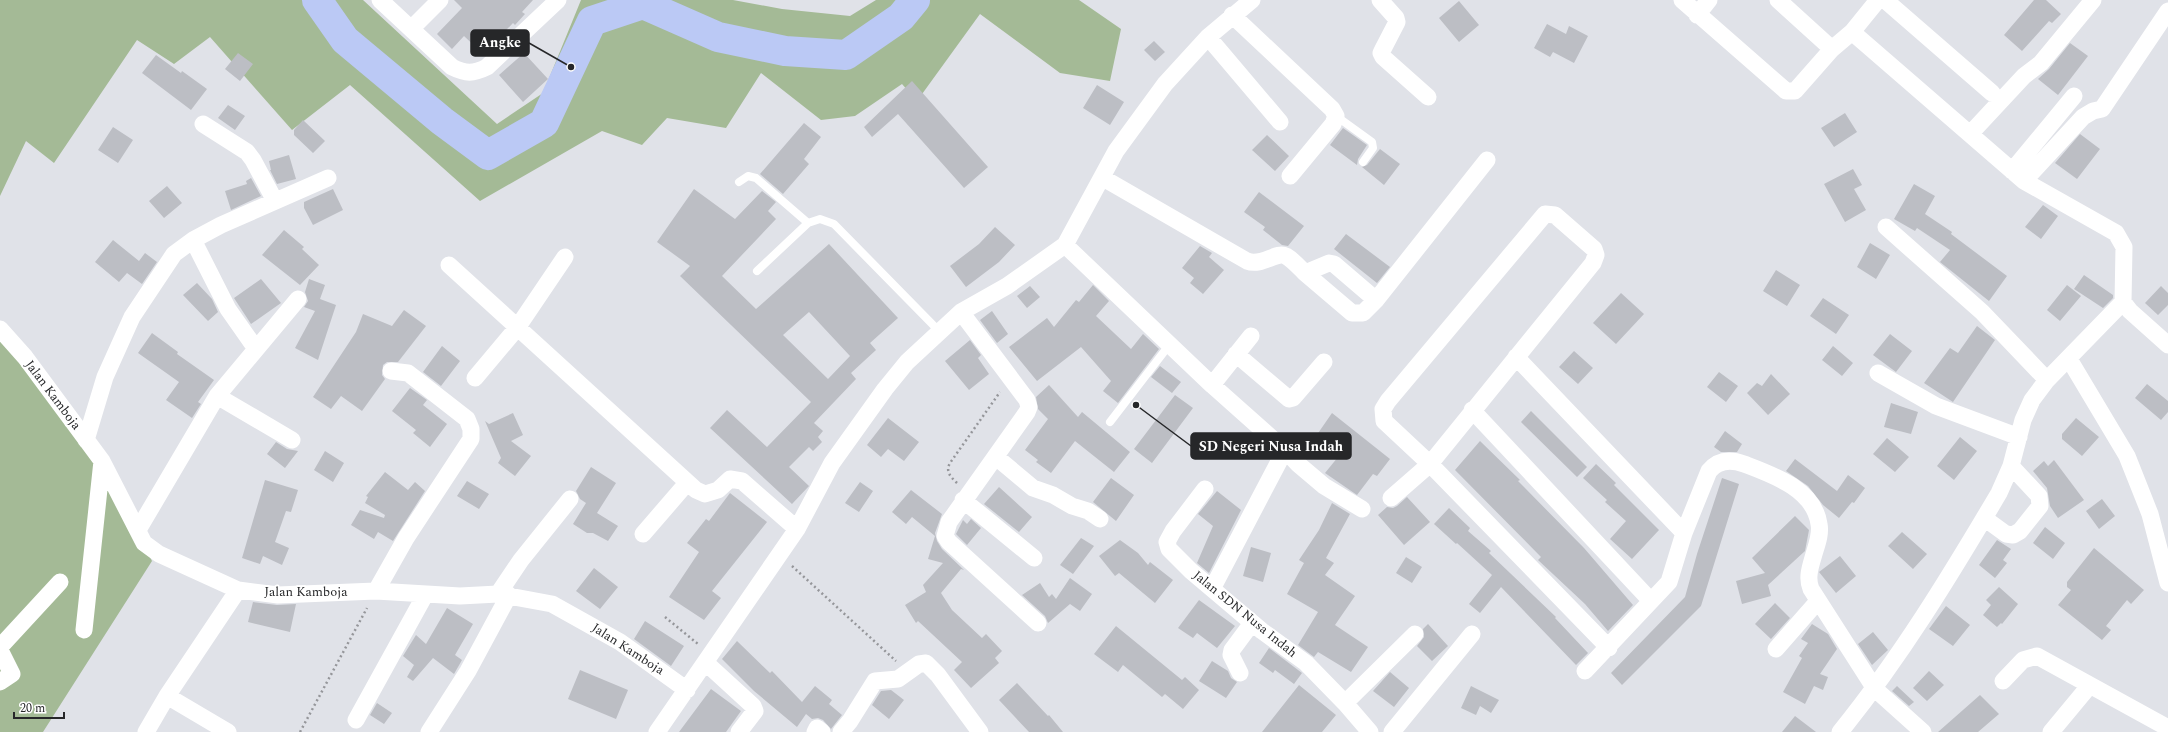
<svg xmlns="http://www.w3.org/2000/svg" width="2168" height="732" viewBox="0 0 2168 732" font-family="Spectral,serif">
<rect width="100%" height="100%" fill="#e0e2e8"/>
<path fill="#a4ba96" d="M0,0H363L497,124L543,93L581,0H733L782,9L850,16L876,0H1079L1121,29L1110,81L1060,73L980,14L917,101L902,84L855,116L821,120L761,73L726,128L667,118L642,145L602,131L480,201L350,85L292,130L210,37L174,64L137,40L54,163L26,141L0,196Z
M0,334L89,438L152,561L43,732H0Z"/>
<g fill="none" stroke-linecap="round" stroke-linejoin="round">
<path stroke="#bbc9f5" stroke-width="30" d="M317,0L345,40L442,121L488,155L544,123L592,21L643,4L718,37L785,51L846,55L901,17L915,0"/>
</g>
<path fill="#bcbec4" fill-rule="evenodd" d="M454,0H533L522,12L525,14L515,25L513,23L483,54L464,36L452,49L437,34L462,8Z
M2034,0H2046L2061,14L2052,23L2049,21L2022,51L2004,35Z
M1459,1L1479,25L1459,42L1439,18Z
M1547,24L1566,34L1569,26L1588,36L1574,63L1553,52L1550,57L1534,48Z
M1154,41L1165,52L1155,61L1144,50Z
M2070,43L2088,56L2058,95L2038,79L2049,69Z
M238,53L253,64L240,81L225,69Z
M524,53L548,79L523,102L499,75Z
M156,55L181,73L182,71L207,89L191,110L142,73Z
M912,81L988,167L964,188L898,114L872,137L864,127Z
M1097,85L1124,102L1110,125L1083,108Z
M228,105L245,116L235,130L218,118Z
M1845,113L1857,132L1834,147L1821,128Z
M303,120L325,141L313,153L294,135V130Z
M804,123L821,137L804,159L809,164L783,194L760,174Z
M113,127L133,140L118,163L98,150Z
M1343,128L1367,145L1358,159L1357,165L1330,145Z
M2080,134L2100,149L2077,179L2055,163Z
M1267,135L1289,156L1275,171L1252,150Z
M1380,149L1400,164L1384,185L1362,167L1367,165Z
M289,155L296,179L277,184L270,170H271L269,161Z
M1853,169L1862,185L1854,189L1866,210L1845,222L1824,184Z
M251,178L261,196L231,210L225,191L247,184L246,181Z
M1914,184L1935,196L1925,214L1952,232L1951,234L2007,276L1989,301L1940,262L1950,250L1917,228L1915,231L1894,219Z
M167,186L182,203L164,218L149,201Z
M333,189L343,210L313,225L304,208V202Z
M694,189L735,219L762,191L776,202L768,211L776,219L722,276L756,309L829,244L898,318L870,343L876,350L851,373L856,379L814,423L823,431L818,437L822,442L813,451L809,447L789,467L809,486L792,504L710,428L727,410L767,447L811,402L680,276L690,266L657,242ZM809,312L850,356L828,379L783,335Z
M1259,192L1304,226L1288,246L1282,245L1263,230L1265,227L1244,212Z
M2043,205L2058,216L2041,239L2025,227Z
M995,227L1015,245L999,262L966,287L950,266L979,244Z
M284,230L304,247L302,249L319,265L300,285L262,255Z
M1346,234L1390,267L1377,283L1334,249Z
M113,240L139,261L145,253L157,262L142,284L127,273L119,282L95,262Z
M1870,243L1890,255L1876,279L1857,267Z
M1200,246L1212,253L1209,257L1224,270L1203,294L1190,283L1194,278L1182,268Z
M1776,270L1800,285L1787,306L1763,291Z
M2084,275L2113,295V298L2103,308L2074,289Z
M261,279L281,303L251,324L234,298Z
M309,279L325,285L320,299L336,305L318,360L295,348L315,311L304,307L308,301L305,292Z
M197,283L212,299L218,312L208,321L183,295Z
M1093,285L1109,301L1096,316L1131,349L1143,334L1159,349L1118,403L1103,391L1111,381L1081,347L1037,381L1009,347L1047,318L1054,327L1076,300L1079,302Z
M2067,285L2081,296L2060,321L2047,310Z
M1030,286L1040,297L1027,308L1017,296Z
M2161,286L2168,293V305L2158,315L2145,303Z
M1621,293L1644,314L1616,344L1593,323Z
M1823,298L1849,315L1836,334L1810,316Z
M404,310L426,326L398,362H387L383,365L382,375L385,379L362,411L341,396L331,409L313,397L356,332L363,314L392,326Z
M992,311L1008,334L997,343L980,320Z
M1977,326L1995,340L1953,402L1924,383L1950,348L1958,353Z
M152,333L178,352L177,354L214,380L198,402L201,404L192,418L166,400L179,382L138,353Z
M1890,334L1912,351L1896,372L1873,355Z
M970,340L981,355L978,358L989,374L969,390L945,361Z
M442,346L460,361L441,386L423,372Z
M1833,346L1853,363L1842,376L1822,360Z
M1574,351L1593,368L1578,384L1559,367Z
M1160,366L1181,382L1172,393L1151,377Z
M1719,372L1738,386L1726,402L1707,387Z
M1771,374L1790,394L1768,415L1747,393L1757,383L1762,386Z
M2147,384L2168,401V412L2161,420L2135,398Z
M1049,385L1078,417L1082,412L1130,452L1114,472L1075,441L1051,473L1036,462L1038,460L1025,450L1048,419L1038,409L1036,397Z
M410,388L427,400L423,405L447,424L430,447L413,433L416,430L392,411Z
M1175,395L1193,408L1152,463L1134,449Z
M1891,403L1918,412L1911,434L1884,427Z
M1531,411L1587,467L1577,477L1521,422Z
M513,413L523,435L511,441L531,456L515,476L498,463L501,458L485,421L489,424Z
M1332,413L1390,459L1377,476L1373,474L1357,495L1325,473L1338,457L1314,439Z
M888,418L919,442L904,461L888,449L881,457L867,445Z
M2076,418L2099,437L2082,456L2062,439V434Z
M1725,431L1742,444L1737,452H1721L1714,447Z
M1960,437L1977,451L1954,480L1937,466Z
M1887,438L1909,457L1895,472L1873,454Z
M1480,441L1520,480L1518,481L1584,548L1633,605L1608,631L1585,604L1538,560L1541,557L1455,470Z
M276,442L287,449L298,451L285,468L267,454Z
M325,451L344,463L333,482L314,470Z
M1795,459L1837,491L1848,475L1865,488L1854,503L1852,502L1839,518L1823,505L1808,486L1786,471Z
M2054,460L2084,500L2058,518L2050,506L2047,488L2033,471L2044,461L2048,466Z
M1596,464L1616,483L1614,485L1659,530L1632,559L1610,539L1626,521L1605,502L1607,500L1583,478Z
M591,467L616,483L597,513L618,526L608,541L593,533H587L573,524L586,503L580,499L576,491Z
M385,472L408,490L415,482L425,491L393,541L378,532L374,539L351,525L360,510L384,518L385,515L365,503L368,497L366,496Z
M1111,478L1134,495L1116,521L1093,502Z
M1722,478L1739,484L1701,606L1622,685L1611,673L1685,597L1697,554Z
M265,480L298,490L291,512L286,511L275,542L289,548L282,565L263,556L260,564L242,558Z
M467,481L489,494L479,509L457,496Z
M860,482L873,491L859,512L845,503Z
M999,487L1032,517L1019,532L984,504Z
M911,490L942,514L935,533L937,541L942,549L964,570L961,569L941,593L952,610L982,638L986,634L1002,651L995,658L999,663L971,688L954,670L962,662L918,621L916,623L905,605L926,592L923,585L943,563L928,559L935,536L912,517L906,524L892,512Z
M1217,491L1241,510L1209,573L1197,563L1213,526L1198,514Z
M730,493L767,522L712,591L721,598L704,620L669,597L699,552L687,543L706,519L709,521Z
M1407,497L1430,522L1404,545L1378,515L1387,507L1393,508L1397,506Z
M2102,499L2115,516L2099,529L2086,511Z
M1332,503L1350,514L1326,558L1334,563L1325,575L1355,596L1335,625L1368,647L1351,672L1318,652L1314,657L1298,645L1318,612L1287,594L1304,563L1299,560L1319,530Z
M1449,508L1470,528L1468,531L1491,551L1489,553L1556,617L1555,618L1588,653L1576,665L1501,587L1480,613L1469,604L1492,575L1457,543L1456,544L1434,524Z
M1795,516L1809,530L1805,551L1768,585L1771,596L1742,604L1736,581L1765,573L1752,558Z
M971,519L981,528L967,545L956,534L963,520L967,524Z
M2045,527L2065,543L2053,559L2033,543Z
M1902,532L1927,554L1913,569L1888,546Z
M1081,538L1094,546L1073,574L1060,565Z
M1120,540L1138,553L1148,565L1150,562L1173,580L1155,603L1119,573L1115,576L1099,556Z
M1997,540L2011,549L2003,560L2007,563L1995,578L1979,565Z
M1251,547L1271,553L1263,582L1243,576Z
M2094,548L2144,590L2131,604L2127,600L2106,626L2111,630L2102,640L2058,605L2071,590L2067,587V582Z
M1840,556L1856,576L1836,593L1819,572Z
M1406,557L1422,567L1412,583L1396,573Z
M594,568L618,587L600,609L576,591Z
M1070,578L1092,594L1080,611L1070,604L1048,623L1045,616L1022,595L1040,583L1049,597L1052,594L1056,599Z
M1999,587L2018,604L2002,624L2001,623L1997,627L1983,615L1991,605L1986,600Z
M1199,600L1235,626L1217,648L1197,633L1193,638L1178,628Z
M253,602L277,605L296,604L290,632L248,622Z
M1775,603L1790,618L1771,639L1755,624Z
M1946,606L1970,625L1953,646L1929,629Z
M447,608L473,624L455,655L462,660L454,674L433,658L413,681L407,677L414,665L403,656L416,635L426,644Z
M645,621L684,646L671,666L634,639Z
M1428,624L1448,646L1432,661L1417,646L1424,637L1423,629Z
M1812,624L1828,634L1837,649L1820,674L1828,677L1823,690L1814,686L1805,704L1783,692L1802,658L1799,656L1808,643L1801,639Z
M1116,626L1182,680L1185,677L1199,690L1183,709L1165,694L1162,697L1123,665L1118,672L1094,654Z
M1873,632L1888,650L1872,665L1858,644Z
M737,641L770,673L772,671L802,702L815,686L832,700L829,704L842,715L831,729L823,720L818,718L812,719L806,714L797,727L754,691L722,659Z
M1269,648L1302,673L1294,684L1275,670L1273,673L1259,663Z
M1212,661L1228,671L1231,678L1237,682L1226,698L1199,681Z
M580,670L628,690L616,719L568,699Z
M1929,671L1944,685L1927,701L1913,688Z
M1390,672L1409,688L1394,707L1373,691Z
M1017,683L1048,716L1049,715L1063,732H1029L999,700Z
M1299,685L1336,715L1322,732H1262Z
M1471,686L1499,700L1491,713L1480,706L1476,715L1461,708Z
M1897,686L1914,702L1909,706L1892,691Z
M711,689L741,711L726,732H679Z
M891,690L904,700L889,719L872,705L881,691Z
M1980,695L1999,714L1978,732H1938Z
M377,703L392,713L384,724L370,715Z
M1795,716L1816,732H1782Z"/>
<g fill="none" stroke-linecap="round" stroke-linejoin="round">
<path stroke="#95969a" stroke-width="2.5" stroke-dasharray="2 3" stroke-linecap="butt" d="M957,483C951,477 945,472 950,463L1000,392
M792,566L896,661
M665,617L698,644
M300,732L367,608"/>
<path stroke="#fff" stroke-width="8" d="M1336,116L1372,142L1373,148L1363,162
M739,182L748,176L756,178L808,223
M757,271L808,223L820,219L834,224L939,331
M1110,422L1170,344"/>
<path stroke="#fff" stroke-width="17" d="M380,0L452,67C466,74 473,74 487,67L558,0
M1380,0L1396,18L1397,22L1383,49L1381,53L1383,57L1428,97
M1682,0L1786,91H1795L1832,49L1852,32
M1778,0L1832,49
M1878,0L1852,32L2024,181L2116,233L2124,247L2123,302L2130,311L2168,345
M1885,0L1992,93
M1232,15L1332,109L1336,116L1333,124L1290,176
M1697,15L1709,0
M411,29L440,0
M1208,37L1280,122
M203,124L247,152L253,160L275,201
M1970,134L2024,76L2041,63L2093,0
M2012,171L2074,96
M1103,178L1247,261C1262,267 1276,251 1286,256C1293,260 1300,268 1305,273L1329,263L1334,264L1376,300
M2024,181L2083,117L2093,111L2102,109L2168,11
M1886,227L1982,312L2047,380
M1065,245L1212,385L1285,450L1298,464L1324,486L1362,509
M449,265L696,490L705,494L718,490L730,479L742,481L797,529
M1305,273L1352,313H1363L1376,300L1487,160
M961,312L1027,400L1029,407L1027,412L949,522L945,536L949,542L1038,623
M0,329L25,357L102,461L144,543L159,554L238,590L278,595L376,591L460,596L498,594L552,604L620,642L687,690
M256,349L228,309L193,240L221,225L328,178
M1236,354L1289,399L1293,398L1324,362
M1516,357L1684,533
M2069,359L2127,456L2150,514L2168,583
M1878,373L1936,406L2019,437
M475,378L517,328L565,257
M1212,385L1251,336
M217,396L292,440
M1472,410L1651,601
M86,440L105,377L132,317L174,254L193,240
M996,457L1033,488L1053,495L1072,506L1088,511L1100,519
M1205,489L1173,531L1167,542L1169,549L1191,571L1262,631L1306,663L1345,703L1370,732
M1391,498L1430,464L1593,263L1596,255L1594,249L1555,215L1545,214L1388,401L1383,409L1384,421L1430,464L1609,648
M963,500L1034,558
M1984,518L2006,534L2013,535L2020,531L2040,506L2039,496L2011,466
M138,530L217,396L298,299
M643,534L687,483
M1212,589L1285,450
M376,591L406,538L471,439V429L467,419L408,373L391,371
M498,594L521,560L570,499
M84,630L102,461
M0,647L60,582
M1776,649L1818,601
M0,650L12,674L0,682
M706,663L753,706L755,711L739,732
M1585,671L1669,582L1684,533L1709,471C1718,460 1730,459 1744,464C1773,475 1814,489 1819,524C1821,534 1817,544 1814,554C1811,565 1806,577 1811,589L1875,689L1923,732
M1240,673L1231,655L1232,650L1252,623
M2003,681L2023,660L2037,656L2168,728
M167,696L228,732
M1345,703L1415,634
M356,720L425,595
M146,732L167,696L238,590
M429,732L468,671L509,595
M657,732L797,529L832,463L885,389L907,362L961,312L1007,286L1065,245L1116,151L1165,84L1208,37L1252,0
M815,732L817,728L822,732
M841,732L850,721L875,681L898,679L919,664L926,663L938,675L980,732
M1392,732L1472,634
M1840,732C1900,658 1950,576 1999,493L2011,466L2023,420L2032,400L2047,380L2123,302
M2051,732L2090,685"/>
</g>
<g text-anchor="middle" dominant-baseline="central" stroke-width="3.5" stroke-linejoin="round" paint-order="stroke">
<g font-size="13" fill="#262729" stroke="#fff">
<text transform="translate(53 395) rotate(53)">Jalan Kamboja</text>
<text x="306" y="592">Jalan Kamboja</text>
<text transform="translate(1245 614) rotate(39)">Jalan SDN Nusa Indah</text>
<text transform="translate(628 649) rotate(33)">Jalan Kamboja</text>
</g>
</g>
<path fill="none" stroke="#262729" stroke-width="1.5" d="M571 67L529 43M1136 405L1191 446"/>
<g fill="#262729" stroke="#fff" stroke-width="1.5">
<circle cx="571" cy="67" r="4"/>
<circle cx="1136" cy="405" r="4"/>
</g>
<g fill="#262729" stroke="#262729" stroke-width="1.5">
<rect x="471" y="30" width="58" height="26" rx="4"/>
<rect x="1191" y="433" width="160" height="26" rx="4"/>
</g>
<g font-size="14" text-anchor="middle" font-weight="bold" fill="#fff">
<text x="500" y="47">Angke</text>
<text x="1271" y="451">SD Negeri Nusa Indah</text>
</g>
<path d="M14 712v6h50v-6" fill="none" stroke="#262729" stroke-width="2"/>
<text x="20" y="712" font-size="12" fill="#262729" stroke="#ffffff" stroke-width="3" paint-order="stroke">20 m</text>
</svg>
